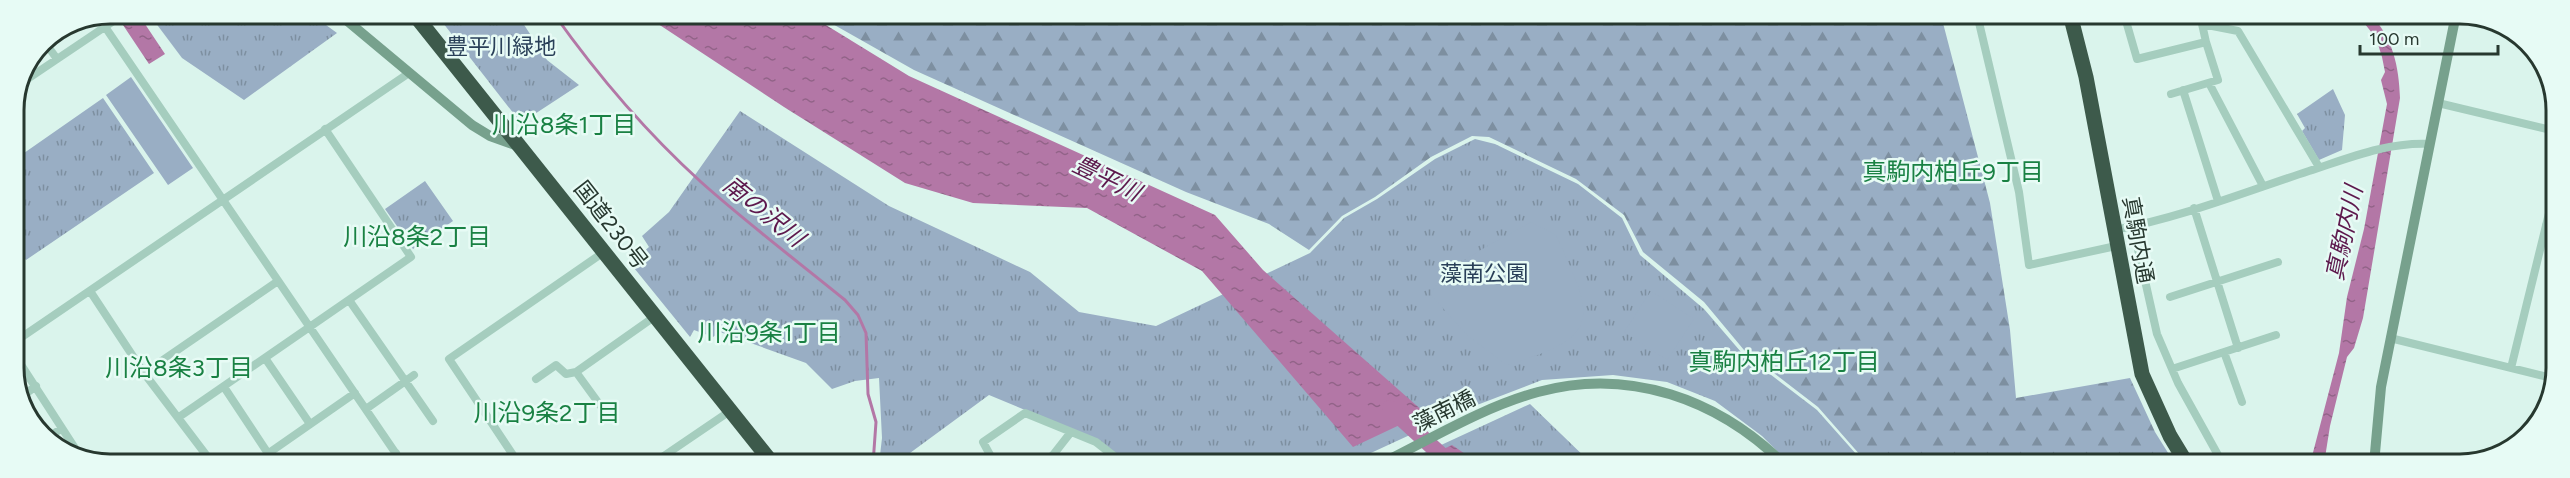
<svg xmlns="http://www.w3.org/2000/svg" width="2570" height="478" viewBox="0 0 2570 478" font-family="Figtree,'Noto Sans JP',sans-serif">
<defs>
<pattern id="grass-tufts" width="24" height="20" patternUnits="userSpaceOnUse" patternTransform="scale(1.5)"><rect width="24" height="20" fill="#99aec4"/><path d="M3 7l-1-3M5 7V3M7 7l1-3M15 17l-1-3M17 17v-4M19 17l1-3" fill="none" stroke="#7d8fa0"/></pattern>
<pattern id="forest-firs" width="22" height="20" patternUnits="userSpaceOnUse" patternTransform="scale(1.5)"><rect width="22" height="20" fill="#99aec4"/><path d="M5 1l3.5 6h-7zM16 11l3.5 6h-7z" fill="#7d8fa0"/></pattern>
<pattern id="water-ripples" width="26" height="14" patternUnits="userSpaceOnUse" patternTransform="scale(1.5)"><rect width="26" height="14" fill="#b377a6"/><path d="M2 4q2-2 4 0t4 0M15 11q2-2 4 0t4 0" fill="none" stroke="#926388"/></pattern>
</defs>
<rect width="100%" height="100%" fill="#daf4ec"/>
<path fill="url(#grass-tufts)" d="M149,14H311L337,33L244,100L182,58Z
M436,14H517L547,60L579,85L521,123Z
M2333,89L2345,115L2342,150L2319,160L2302,131L2305,128L2297,114Z
M103,98L154,173L26,260L15,245L14,160Z
M740,111L889,206L1030,272L1079,312L1156,326L1310,253L1344,218L1377,199L1435,159L1475,139L1495,144L1578,184L1622,218L1640,255L1704,309L1741,352L1817,410L1865,464H1790L1762,436L1715,401L1667,382L1613,375L1542,380L1464,410L1347,464H1129L1097,440L989,395L895,464H879L882,438L879,378L855,381L832,389L806,363L720,332L713,337L694,330L690,337L630,263L649,247L642,236L669,212Z
M425,181L453,221L413,249L385,209Z
M1530,404L1592,464H1400Z"/>
<path fill="url(#forest-firs)" d="M815,14H1937L1943,23L1990,203L2010,330L2016,398L2130,378L2155,432L2175,464H1868L1818,407L1744,350L1704,302L1643,252L1624,215L1576,179L1489,137L1472,136L1431,157L1375,197L1342,216L1309,250L1269,224L1186,192L914,70Z"/>
<path fill="#99aec4" d="M131,77L193,168L168,185L106,95Z
M1531,222L1556,235C1592,316 1607,336 1507,365L1468,336L1431,295C1441,266 1504,238 1531,222Z
M1651,291L1694,319L1667,360L1624,332Z"/>
<path fill="url(#water-ripples)" d="M643,14H808L909,76L1215,215L1263,270L1425,413L1353,447L1202,271L1087,208L973,203L905,183L784,107Z
M2357,14H2370C2393,37 2399,67 2400,98L2363,318L2354,348L2347,357L2330,426L2324,464H2310L2339,353L2347,297L2364,229L2387,104L2381,80L2385,72L2382,57L2376,38Z
M139,15L165,54L149,64L123,25Z
M1452,445L1480,464H1413Z"/>
<g fill="none" stroke-linecap="round" stroke-linejoin="round">
<path stroke="#b377a6" stroke-width="3" d="M554,14C596,73 647,133 701,182C747,223 797,261 845,300L858,315L866,333L868,394L876,422L873,464"/>
<path stroke="#b377a6" stroke-width="16" d="M1390,408L1451,464"/>
<path stroke="#a5cdbe" stroke-width="8" d="M1977,14L2019,192L2029,265L2116,246
M2124,14L2137,59L2206,42L2202,24L2238,31L2319,167
M99,18L403,464
M44,41L57,59
M26,80L124,14
M2209,83L2263,186
M2183,90L2218,201
M2171,94L2218,80L2206,42
M2438,103L2555,131
M2194,208L2238,348
M2546,225L2555,226
M2133,227L2157,334L2178,383L2223,464
M2114,230C2180,218 2245,192 2309,171C2349,158 2387,142 2430,144
M90,291L144,373L213,464
M2170,297L2278,262
M349,300L433,421
M2390,338L2556,379
M16,341L409,73
M2224,352L2242,402
M16,357L80,456
M265,358L310,424
M2511,368L2555,189
M2172,369L2276,335
M576,372L608,416
M144,373L278,281
M536,379L556,365L566,374L576,372L654,317
M224,387L275,464
M20,398L36,386
M366,409L414,375
M179,417L411,257L325,129
M46,439L62,428
M253,464L355,393
M379,464L396,453
M519,464L449,359L604,252
M652,464L730,411
M995,464L983,442L1025,413L1096,442L1124,464
M1039,464L1053,455L1071,432"/>
<path stroke="#77a18d" stroke-width="10" d="M339,14L472,125L490,136L518,146
M1380,464C1431,439 1483,407 1538,392C1629,367 1718,399 1784,464
M2374,464L2381,387L2456,14"/>
<path stroke="#3d5a4b" stroke-width="15" d="M414,14L773,464
M2070,14L2086,77L2142,374L2170,436L2187,464"/>
</g>
<g text-anchor="middle" dominant-baseline="central" stroke-width="5" stroke-linejoin="round" paint-order="stroke">
<g font-size="22" fill="#293f58" stroke="#e7fbf5">
<text x="501" y="46">豊平川緑地</text>
<text x="1484" y="273">藻南公園</text>
</g>
<g font-size="22" fill="#27382f" stroke="#e7fbf5">
<text transform="translate(611 225) rotate(52)">国道230号</text>
<text transform="translate(2138 240) rotate(80)">真駒内通</text>
<text transform="translate(1444 411) rotate(-26)">藻南橋</text>
</g>
<g font-size="24" fill="#198143" stroke="#e7fbf5">
<text x="564" y="124">川沿8条1丁目</text>
<text x="1953" y="171">真駒内柏丘9丁目</text>
<text x="417" y="236">川沿8条2丁目</text>
<text x="769" y="332">川沿9条1丁目</text>
<text x="1784" y="361">真駒内柏丘12丁目</text>
<text x="179" y="367">川沿8条3丁目</text>
<text x="547" y="412">川沿9条2丁目</text>
</g>
<g font-size="24" font-style="italic" fill="#5d194d" stroke="#e7fbf5">
<text transform="translate(1107 178) rotate(26)">豊平川</text>
<text transform="translate(764 211) rotate(39)">南の沢川</text>
<text transform="translate(2344 233) rotate(-78)">真駒内川</text>
</g>
</g>
<path d="M0 0H2570V478H0ZM110 24H2460A86 86 0 0 1 2546 110V368A86 86 0 0 1 2460 454H110A86 86 0 0 1 24 368V110A86 86 0 0 1 110 24Z" fill="#e7fbf5" fill-rule="evenodd"/>
<path fill="none" stroke="#27382f" stroke-width="3" d="M110 24H2460A86 86 0 0 1 2546 110V368A86 86 0 0 1 2460 454H110A86 86 0 0 1 24 368V110A86 86 0 0 1 110 24Z"/>
<path d="M2360 45v9h138v-9" fill="none" stroke="#27382f" stroke-width="3"/>
<text x="2369" y="45" font-size="18" fill="#27382f" stroke="#e7fbf5" stroke-width="4.5" paint-order="stroke">100 m</text>
</svg>
